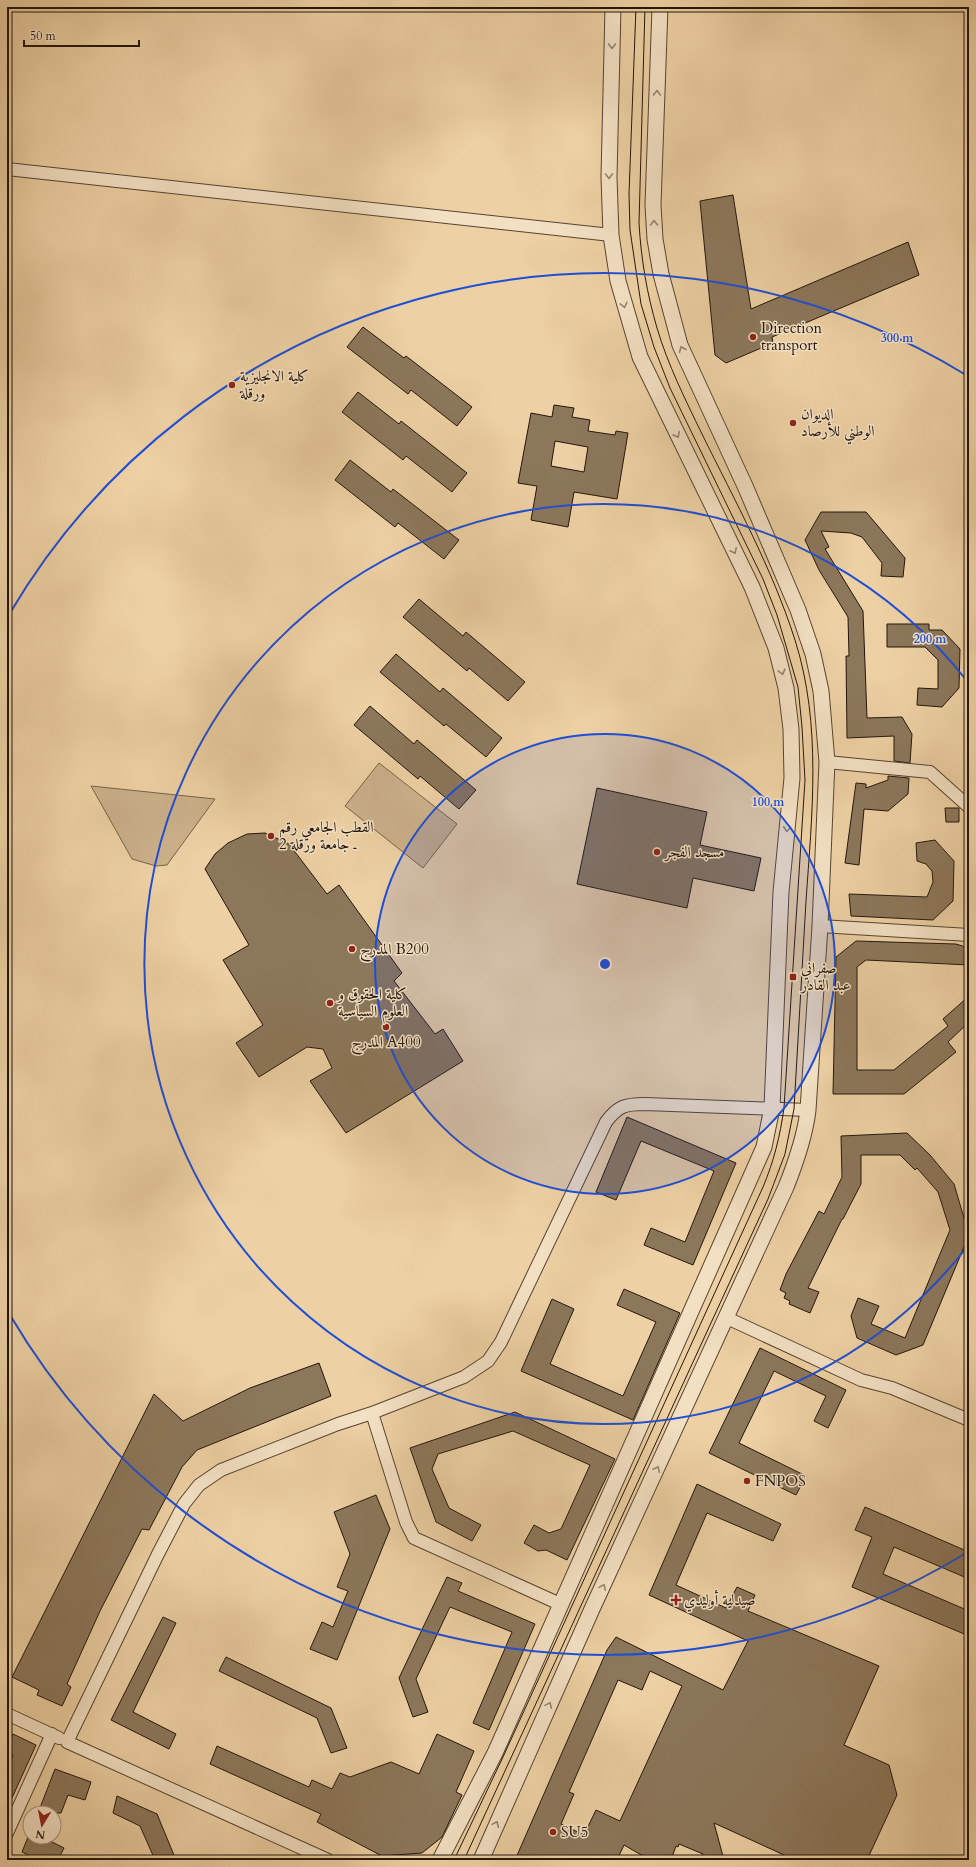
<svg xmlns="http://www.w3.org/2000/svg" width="976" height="1867" viewBox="0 0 976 1867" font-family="Cardo,Amiri,serif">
<rect width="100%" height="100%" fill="#edd0a3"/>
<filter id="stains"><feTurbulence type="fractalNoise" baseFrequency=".005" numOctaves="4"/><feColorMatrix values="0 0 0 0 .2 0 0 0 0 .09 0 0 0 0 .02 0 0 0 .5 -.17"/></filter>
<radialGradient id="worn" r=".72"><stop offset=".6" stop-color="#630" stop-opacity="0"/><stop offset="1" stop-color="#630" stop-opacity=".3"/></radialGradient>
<path fill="#cbb08a" stroke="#77634c" d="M379,763L457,824L423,868L345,806Z
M91,786L215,799L167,865L156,866L132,859Z"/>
<path fill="#8c775b" stroke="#23160d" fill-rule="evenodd" d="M733,195L751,309L908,242L919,275L772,337L773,343L726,363L715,355L700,201Z
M363,327L404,358L406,356L472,407L457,426L411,390L408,394L347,347Z
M358,392L399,424L401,421L467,473L452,492L406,456L403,460L342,412Z
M554,405L574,408L572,417L590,420L588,431L615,435L616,431L628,433L617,499L574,492L568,527L531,520L537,486L518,483L531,413L552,417ZM555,441L588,447L584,472L551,466Z
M350,460L391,492L393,489L459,540L444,559L398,523L395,527L335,480Z
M821,512H866L905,558L903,577L881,576L882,563L862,537L851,533L821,531L829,547L825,549L863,611L867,718L902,717L912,734L910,763L894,761V736L847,738L846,656H849L848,617L819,570L805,540Z
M419,599L463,636L466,632L525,682L508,701L469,668L467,671L403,617Z
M887,624H929V630H942L960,649L959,688L942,707L917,705L918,688L938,689V660L925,647H887Z
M396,654L440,692L443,688L502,738L486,757L446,724L444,726L380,672Z
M370,706L414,744L417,740L476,790L459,809L420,776L418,779L354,725Z
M888,776L909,778L908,794L888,811L864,809L859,865L845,863L856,783L866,784V788L888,780Z
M597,788L707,812L700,845L761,858L754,891L693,878L687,908L577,884Z
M945,808H959V822H946Z
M265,833L289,844L327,894L339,885L402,973L394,981L435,1034L443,1029L463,1061L346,1133L310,1081L332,1068L323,1049L307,1047L259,1077L236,1043L263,1025L223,960L249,945L205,869L215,854L228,843L247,834Z
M935,840L954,861L953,901L933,920L851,916L849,894L927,897L933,882L932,871L926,864L917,861L916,843Z
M856,941L956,944L969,948V965L866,960L857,967V1070H894L948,1026L943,1019L969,996V1022L948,1042L956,1052L904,1094H833L836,957Z
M627,1117L736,1163L693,1265L644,1245L651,1228L685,1242L714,1171L641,1141L616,1200L596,1192Z
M907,1133L930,1155L954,1184L969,1235L923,1345L896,1355L857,1338L851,1316L858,1298L879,1306L871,1324L905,1338L950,1230L938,1192L917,1168L915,1170L900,1155H861V1184L843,1219H842L808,1288L819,1292L810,1313L789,1304L790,1301L784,1298L786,1293L780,1290L786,1274L819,1211L824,1214L842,1177L841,1136Z
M624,1289L680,1313L633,1420L521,1371L552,1299L574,1309L550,1364L623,1396L656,1322L617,1305Z
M760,1348L846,1390L828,1428L814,1421L826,1396L774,1371L739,1443L806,1476L796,1495L709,1453Z
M319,1363L331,1396L197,1450L182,1467L149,1530L142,1529L100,1611L67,1684L71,1687L62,1706L37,1695L39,1690L12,1677L154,1394L183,1421L250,1388Z
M515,1412L615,1459L567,1560L546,1550L538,1551L524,1543L534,1525L549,1533L561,1529L590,1465L513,1431L438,1454L432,1469L449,1508L481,1525L472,1541L436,1522L410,1448Z
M697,1484L781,1524L773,1541L707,1513L676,1585L726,1608L737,1587L755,1595L748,1611L879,1666L844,1745L889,1765L897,1795L867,1860H795L714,1823L724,1860H700L703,1854L679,1844L678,1847L676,1846L671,1860H650L624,1845L617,1860H515L607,1650L616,1637L723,1690L748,1641L649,1595ZM650,1671L682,1686L620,1821L596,1810L584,1835L561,1824L574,1794L569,1792L618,1680L642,1690Z
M376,1495L390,1529L337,1660L310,1649L322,1622L333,1627L348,1591L337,1587L350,1554L334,1512Z
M865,1507L969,1552V1579L894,1547L883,1574L969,1611V1636L852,1587L872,1537L855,1530Z
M447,1577L462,1583L458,1591L535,1624L489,1730L473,1723L512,1632L450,1607L416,1679L428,1712L413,1717L399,1678Z
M163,1617L176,1623L133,1712L176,1734L169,1749L111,1720Z
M226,1657L331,1708L347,1748L331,1753L317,1718L219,1671Z
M13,1734L36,1745L7,1809V1768L13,1755L7,1751V1749Z
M437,1734L474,1751L456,1792L462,1795L442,1837L422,1853L382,1856L317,1822L321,1814L210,1764L217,1746L309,1787L312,1780L332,1789L340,1773L350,1777L391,1762L419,1774Z
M55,1769L91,1782L85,1800L68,1795L61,1813H38Z
M117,1796L157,1814L176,1860H155L140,1826L113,1813Z
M28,1837H51L50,1841L64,1848L58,1860H39L22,1852Z"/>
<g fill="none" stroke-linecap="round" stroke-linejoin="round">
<defs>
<path id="minor" d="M7,169L611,235
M827,762L930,772L969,807
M820,926L969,935
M727,1318L861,1380L892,1388L969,1420
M372,1413L406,1522L414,1538L560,1604
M7,1714L59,1738
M7,1833L52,1734
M328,1860L67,1742L158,1554L184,1504L199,1485L221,1470L338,1424L372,1413L464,1377L488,1361L501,1342L606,1122C618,1106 625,1104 645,1104L808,1110"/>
<path id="tertiary" d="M440,1860L495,1753L764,1147L772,1108L781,892L792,778L791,729L786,688L776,648L752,587L640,357L618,281L611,235L609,177L613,7
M481,1860L592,1609L786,1187C796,1162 805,1137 808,1110L820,926L827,762L821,691L813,654L798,610L745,486L680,345L661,274L655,239L653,205L660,7"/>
</defs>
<use href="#minor" stroke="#564432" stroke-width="14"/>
<use href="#tertiary" stroke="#564432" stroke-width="17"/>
<use href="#minor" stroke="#f3e0c3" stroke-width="12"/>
<use href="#tertiary" stroke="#f3e0c3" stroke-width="15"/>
<path stroke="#23160d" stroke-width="1" d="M454,1860L503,1757L763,1187C774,1161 780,1136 784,1108L805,780L802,727L798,687L777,615L763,579L670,388L654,347L641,304L630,230L629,194L636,7
M464,1860L768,1199L785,1154L794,1109C798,1040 802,970 806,901C812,814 822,725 795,640C772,568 735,501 702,434C685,399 668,365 657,328C647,294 641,259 639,223L645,7"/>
</g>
<defs><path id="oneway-chevron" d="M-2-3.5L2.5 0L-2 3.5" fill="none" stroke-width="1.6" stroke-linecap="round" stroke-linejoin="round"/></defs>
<g stroke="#958571">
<use href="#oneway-chevron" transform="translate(612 46) rotate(91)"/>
<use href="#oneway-chevron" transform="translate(657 93) rotate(-88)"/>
<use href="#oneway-chevron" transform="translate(609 176) rotate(90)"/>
<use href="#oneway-chevron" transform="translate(654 223) rotate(-92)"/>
<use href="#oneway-chevron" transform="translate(624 305) rotate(76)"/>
<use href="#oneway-chevron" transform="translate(682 349) rotate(-113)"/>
<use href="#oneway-chevron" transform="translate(677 435) rotate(64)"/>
<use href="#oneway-chevron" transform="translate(734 551) rotate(64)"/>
<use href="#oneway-chevron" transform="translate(782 672) rotate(75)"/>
<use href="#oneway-chevron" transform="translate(787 829) rotate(95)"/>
<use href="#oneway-chevron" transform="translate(657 1469) rotate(-66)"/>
<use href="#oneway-chevron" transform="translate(603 1587) rotate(-66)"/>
<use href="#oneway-chevron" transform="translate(549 1705) rotate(-66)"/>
<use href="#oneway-chevron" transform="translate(496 1824) rotate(-66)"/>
</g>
<circle cx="605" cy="964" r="230" fill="#1d4ed8" fill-opacity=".12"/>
<g fill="none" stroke="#1d4ed8" stroke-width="2">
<circle cx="605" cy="964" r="230"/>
<path d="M967 1247A460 460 0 1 1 967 681"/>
<path d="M966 1553A691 691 0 0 1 10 1315M10 613A691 691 0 0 1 966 375"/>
</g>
<g fill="#8f2418" stroke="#f3e0c3" stroke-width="1.5">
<circle cx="753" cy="337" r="4"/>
<circle cx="232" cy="385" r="4"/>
<circle cx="793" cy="423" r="4"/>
<circle cx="271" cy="836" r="4"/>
<circle cx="657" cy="852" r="4"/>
<circle cx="352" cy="949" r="4"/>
<rect x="789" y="973" width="8" height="8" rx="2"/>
<circle cx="330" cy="1003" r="4"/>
<circle cx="386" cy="1027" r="4"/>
<circle cx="747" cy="1481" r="4"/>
<path d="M674 1594h4v4h4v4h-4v4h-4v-4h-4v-4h4z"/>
<circle cx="553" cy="1832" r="4"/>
</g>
<g text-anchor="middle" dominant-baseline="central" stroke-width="3" stroke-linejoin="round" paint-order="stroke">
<g font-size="15" fill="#23160d" stroke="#f3e0c3" text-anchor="start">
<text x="761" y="328">Direction<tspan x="761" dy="17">transport</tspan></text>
<text x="240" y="376">كلية الانجليزية<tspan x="240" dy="17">ورقلة</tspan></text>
<text x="801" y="414">الديوان<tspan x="801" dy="17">الوطني للأرصاد</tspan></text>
<text x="279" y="827">القطب الجامعي رقم<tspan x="279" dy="17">2 ـ جامعة ورقلة</tspan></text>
<text x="665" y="852">مسجد الفجر</text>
<text x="360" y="949">المدرج B200</text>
<text x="801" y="968">صفراني<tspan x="801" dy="17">عبد القادر</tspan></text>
<text x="338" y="994">كلية الحقوق و<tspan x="338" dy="17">العلوم السياسية</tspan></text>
<text x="386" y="1042" text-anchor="middle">المدرج A400</text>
<text x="755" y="1481">FNPOS</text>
<text x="684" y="1600">صيدلية أوليدي</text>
<text x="561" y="1832">SU5</text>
</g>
</g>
<circle cx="605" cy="964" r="6" fill="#1d4ed8" stroke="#f3e0c3" stroke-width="2"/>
<g font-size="12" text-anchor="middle" font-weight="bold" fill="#1d4ed8" stroke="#f3e0c3" stroke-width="3" stroke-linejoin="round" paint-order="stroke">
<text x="897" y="342">300 m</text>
<text x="930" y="643">200 m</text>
<text x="768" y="806">100 m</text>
</g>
<rect width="976" height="1867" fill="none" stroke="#edd0a3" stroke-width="24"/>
<rect x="8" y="8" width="960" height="1851" fill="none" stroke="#23160d" stroke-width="2"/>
<rect x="12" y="12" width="952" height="1843" fill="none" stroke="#23160d"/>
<g transform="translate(42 1825) rotate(190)"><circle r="19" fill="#f3e0c3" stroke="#a08f7a"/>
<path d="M0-3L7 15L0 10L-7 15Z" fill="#8f2418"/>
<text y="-6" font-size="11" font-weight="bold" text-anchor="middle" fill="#23160d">N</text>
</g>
<path d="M24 40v6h115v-6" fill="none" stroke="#23160d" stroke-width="2"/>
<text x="30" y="40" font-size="12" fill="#23160d" stroke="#f3e0c3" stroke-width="3" paint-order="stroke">50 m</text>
<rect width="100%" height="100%" filter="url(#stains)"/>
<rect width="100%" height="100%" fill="url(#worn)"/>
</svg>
